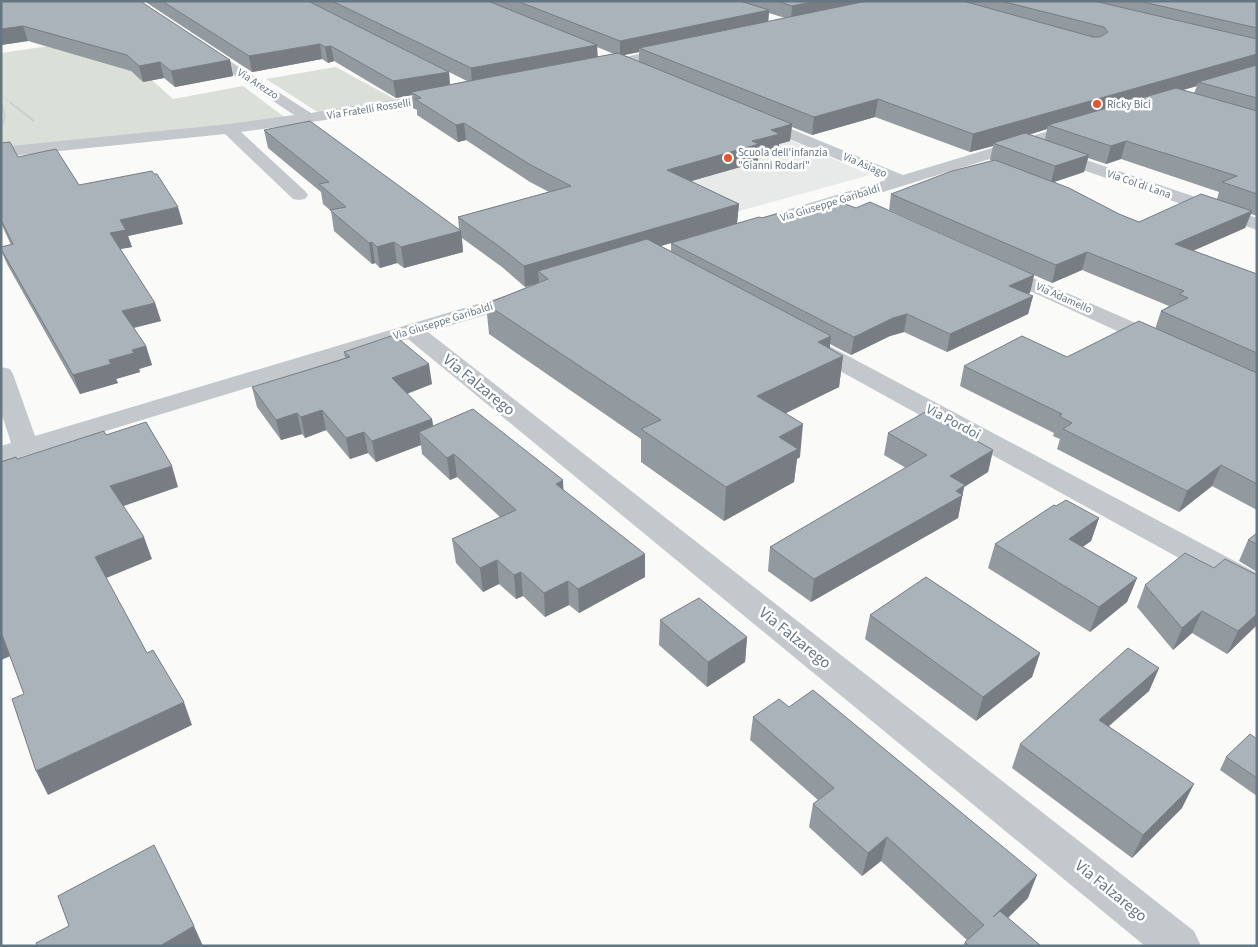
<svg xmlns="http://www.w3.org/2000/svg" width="1258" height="947" viewBox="0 0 1258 947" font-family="'Source Sans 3',sans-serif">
<rect width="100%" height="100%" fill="#fafaf8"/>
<path fill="#e8e9e9" d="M718,108L870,175L732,213L590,142Z"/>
<path fill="#dadfd7" d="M105,38L173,99L243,86L287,119L1,149V53Z
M336,67L398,101L319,113L266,79Z"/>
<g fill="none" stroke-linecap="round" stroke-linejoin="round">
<path stroke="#bbbfc2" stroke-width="1" stroke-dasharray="1 1" stroke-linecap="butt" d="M1,95L12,104"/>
<path stroke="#bbbfc2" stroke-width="2" stroke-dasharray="1 1" stroke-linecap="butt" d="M1,103L5,116L2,126
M11,103L34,121"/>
<path fill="#c3c8cc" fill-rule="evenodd" d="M200,42L311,113L449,91L454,92L456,95L454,98L449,99L388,111L241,132L305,191L308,195L305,199L299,200L293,199L225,134L1,157V147L229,124L294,115L195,49L194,46Z
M677,46L684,50L682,53L596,71L589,67L596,63Z
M757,115L903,175L1075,123H1087L1089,126L1087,129L754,232L747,230L744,226L747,222L886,180L752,123L749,120L752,117Z
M1051,148L1257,218V230L1045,157L1043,153L1045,149Z
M998,263L1170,338L1174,343L1170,348L1162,350L1154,348L991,273L988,269L991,265Z
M521,291L529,292L532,297L529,302L428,332L1194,931L1201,946H1145L408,339L1,463V446L11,443L1,412V367L10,369L13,374L35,436Z
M810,338L818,340L1257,573V598L1246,595L802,350L798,345L802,340Z"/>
</g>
<path fill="#929a9f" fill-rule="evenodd" d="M1,1L230,60L233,76L175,87L164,78L143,82L131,71L28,41L1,45Z
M144,1H1257V216L1251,214L1245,228L1193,251L1257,274V510L1212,486L1179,512L1057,449L1060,439L1053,436L1054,433L960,386L964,366L1067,357L1155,329L1161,311L1169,306L1082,270L1052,283L889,210L891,194L992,161L990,160L993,146L970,152L875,117L812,135L792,127L790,141L779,144V151L758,157V162L691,181L739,204L737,223L762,218L791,216L1034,275L1030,293L1027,294L1033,296L1028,314L947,352L904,332L890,336L851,355L830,344V348L843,356L839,387L785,413L800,457L797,459L794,482L724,521L641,462V439L489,334L486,304L537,283L525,287L502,267L462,238L463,252L404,268L397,263L380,268L375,263L372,264L334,231L331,211L323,204L321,192L268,148L264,130L459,229L458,217L549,192L530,182L466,140L458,142L417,115V110L413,108L412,95L396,98L334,61L328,63L322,59L252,72ZM769,13L785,18L768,22ZM597,47L614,54L597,57ZM639,52V62L623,55ZM449,72L467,81L450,85ZM1197,86L1194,93L1182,90ZM1047,129L1045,140L1029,135ZM1088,158L1106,164L1121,159L1219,192L1217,199L1139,222L1119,214L1054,182L1084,172ZM671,243V251L661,246Z
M1,143L18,157L79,185L183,224L128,236L132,247L120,249L155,303L161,321L134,328L146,346L152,365L139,369L140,372L116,379L118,383L80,394L7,264L1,250V247L11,245L1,223Z
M344,352L432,384L407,394L432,419L433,426L564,490L645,577L579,613L569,605L545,617L523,596L516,599L499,584L483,592L456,563L452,539L500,517L457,477L450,480L422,454L421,445L376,462L368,453L350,459L326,430L305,438L302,434L281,440L257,407L252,387L345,358Z
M888,433L993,450L988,472L964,487L958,518L811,602L768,571L770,547L906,468L884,455Z
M1056,506L1099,518L1091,541L1082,547L1137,578L1127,602L1090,632L988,568L995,544Z
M1257,533V572L1239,561L1248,540Z
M1214,568L1255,575L1257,625L1227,654L1192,633L1173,650L1137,607L1145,585Z
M870,615L1040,653L1032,677L976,721L865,639Z
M660,620L747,637L745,662L707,687L659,645Z
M1159,668L1149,691L1109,726L1182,808L1132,858L1012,768L1020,744Z
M753,717L1028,898L1008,918L1041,946H963L965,942L967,940L881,861L862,876L809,827L813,804L818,800L750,740Z
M1257,739V796L1220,770L1226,757Z"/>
<path fill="#777d82" d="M815,1H881L791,20L792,6Z
M769,10L768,25L639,48V52L620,56V41Z
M23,26L28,41L1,45V29Z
M320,44L322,59L252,72L249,56Z
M597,45L598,60L472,84L471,68Z
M331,46L334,61L328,63L325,47Z
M1257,54V68L1198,82L1197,86L1055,127L1048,125L1047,129L997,144L993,143V146L970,152L973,134Z
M230,60L233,76L175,87L171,71Z
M160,62L164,78L143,82L139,66Z
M449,72L450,88L411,92L412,95L396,98L393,81Z
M878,99L875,117L812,135L814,117Z
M464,123L466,140L458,142L456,125Z
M792,124L790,141L779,144V151L758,157V162L667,188V170L771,130Z
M1126,141L1121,159L1106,164L1111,146Z
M1089,155L1084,172L1051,183L1055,166Z
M739,204L737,223L548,280V279L538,271L539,283L525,287L524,266Z
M178,207L183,224L128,236L132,247L115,250L110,233L120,220Z
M1252,211L1245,228L1169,261L1175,244Z
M461,231L463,252L404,268L401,247Z
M372,242L375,263L372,264L369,243Z
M394,242L397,263L380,268L377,247Z
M1087,252L1082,270L1052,283L1056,265Z
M1034,275L1030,293L1005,304L1009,286Z
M1033,296L1028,314L947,352L950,334Z
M155,303L161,321L128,329L122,311Z
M907,314L904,332L890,336L851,355L854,337L893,318Z
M831,336L828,363L843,356L839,387L754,429L757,396L818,342Z
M146,346L152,365L139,369L140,372L116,379L118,383L80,394L73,375L132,350Z
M429,364L432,384L395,398L392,378Z
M322,410L326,430L305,438L301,417Z
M297,413L302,434L281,440L276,420Z
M432,419L435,440L419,432L421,445L376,462L372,441Z
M803,424L800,457L797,459L794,482L724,521L726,487L779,437Z
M364,432L368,453L350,459L346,438Z
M993,450L988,472L964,487L958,518L811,602L814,579L950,476Z
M454,454L457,477L450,480L447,458Z
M1221,465L1212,486L1179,512L1187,491Z
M172,466L178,487L118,508L110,486Z
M563,480L564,503L556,484Z
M1099,518L1091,541L1061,563L1069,539Z
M144,537L152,559L104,579L95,557Z
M645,554V577L579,613L578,589Z
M497,560L499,584L483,592L480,568Z
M521,572L523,596L516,599L514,575Z
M1137,578L1127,602L1090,632L1099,607Z
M568,581L569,605L545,617L544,593Z
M1202,611L1192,633L1173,650L1182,628Z
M1257,614V625L1227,654L1238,631Z
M1,632L13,655L1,660Z
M747,637L745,662L707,687L708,662Z
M1040,653L1032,677L976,721L983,697Z
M1159,668L1149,691L1089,743L1099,720Z
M184,702L192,725L48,795L36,771Z
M1194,784L1182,808L1132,858L1143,835Z
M887,837L881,861L862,876L868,853Z
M1037,875L1028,898L984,941L993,917Z
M194,926L203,946H160Z"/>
<path fill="#aab3b9" stroke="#777d82" d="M1,1H140L230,60L171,71L160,62L139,66L127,55L23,26L1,29Z
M162,1H308L449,72L393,81L331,46L325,47L320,44L249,56Z
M332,1H488L597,45L471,68Z
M517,1H740L769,10L620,41Z
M777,1H815L792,6Z
M867,1H963L1093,37H1100L1108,32L1104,27L1001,1H1094L1257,39V54L973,134L878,99L814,117L639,48Z
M1139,1H1257V28Z
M618,53L792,124L771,130L780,134L752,141L759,144L667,170L739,204L524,266L500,247L458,217L571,186L529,164L464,123L456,125L415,99L421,98L411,92Z
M1257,65V98L1198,82Z
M1176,88L1257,111V194L1222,182L1237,176L1126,141L1111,146L1048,125Z
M310,121L461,231L401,247L394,242L377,247L372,242L369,243L330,210L346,207L319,184L329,182L264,130Z
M1025,133L1089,155L1055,166L993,143Z
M10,142L18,157L56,149L79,185L152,171L154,174H157L178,207L120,220L126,230L110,233L155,303L122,311L146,346L132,350L134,353L109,360L111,364L73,375L1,249V247L13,244L1,220V143Z
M995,160L1069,188L1119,214L1139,222L1201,194L1252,211L1175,244L1257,274V353L1161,311L1188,298L1179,294L1184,291L1087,252L1056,265L891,194L952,171Z
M870,202L1034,275L1009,286L1033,296L950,334L907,314L893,318L854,337L671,243L759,217L762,218L783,212L791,216L822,206L826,208L842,203L856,208Z
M647,239L831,336L818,342L843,356L757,396L803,424L779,437L798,449L726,487L641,429L661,420L486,304L548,279L538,271Z
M1139,321L1257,373V484L1221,465L1187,491L1063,429L1072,423L1059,416L1062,414L964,366L1022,336L1067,357Z
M394,335L429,364L392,378L432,419L372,441L364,432L346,438L322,410L301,417L297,413L276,420L252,387L350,357L344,352Z
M473,409L563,480L556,484L645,554L578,589L568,581L544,593L521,572L514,575L497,560L480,568L452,539L516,510L454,454L447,458L419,432Z
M925,412L993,450L950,476L965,485L956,491L963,495L814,579L770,547L927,455L888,433Z
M146,422L172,466L110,486L144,537L95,557L147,653L153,650L184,702L36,771L12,699L24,694L1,632V462L16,457L17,459L104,431L106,435Z
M1066,500L1099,518L1069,539L1137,578L1099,607L995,544L1054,505L1056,506Z
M1257,533V544L1248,540Z
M1185,553L1214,568L1225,559L1257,575V614L1238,631L1202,611L1182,628L1145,585Z
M926,577L1040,653L983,697L870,615Z
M699,598L747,637L708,662L660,620Z
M1128,648L1159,668L1099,720L1194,784L1143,835L1020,744Z
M813,690L1037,875L993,917L1000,911L1041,946H969L965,942L984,925L887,837L868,853L813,804L834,788L753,717L779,699L789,707Z
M1250,734L1257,739V778L1226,757Z
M154,845L194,926L160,946H37L36,943L69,926L58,896Z"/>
<g fill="#e4572e" stroke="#fff" stroke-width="2">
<circle cx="1097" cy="104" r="5"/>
<circle cx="728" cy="158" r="5"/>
</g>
<g text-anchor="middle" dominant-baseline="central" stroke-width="5" stroke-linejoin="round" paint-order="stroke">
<g font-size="11" fill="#657683" stroke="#fff">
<text transform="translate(258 84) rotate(33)">Via Arezzo</text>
<text transform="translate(369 109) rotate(-9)">Via Fratelli Rosselli</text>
<text transform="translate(865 165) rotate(23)">Via Asiago</text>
<text transform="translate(1139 184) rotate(19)">Via Col di Lana</text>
<text transform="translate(830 203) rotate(-17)">Via Giuseppe Garibaldi</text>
<text transform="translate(1064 298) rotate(24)">Via Adamello</text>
<text transform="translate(443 321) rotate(-17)">Via Giuseppe Garibaldi</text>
</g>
<g font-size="11" fill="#657683" stroke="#fff" text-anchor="start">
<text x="1107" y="104">Ricky Bici</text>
<text x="738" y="152">Scuola dell'infanzia<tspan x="738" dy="13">"Gianni Rodari"</tspan></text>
</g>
<g font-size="14" fill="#657683" stroke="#fff">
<text transform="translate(953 422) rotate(28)">Via Pordoi</text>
</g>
<g font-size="16" fill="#657683" stroke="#fff">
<text transform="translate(479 385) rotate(39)">Via Falzarego</text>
<text transform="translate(795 638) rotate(39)">Via Falzarego</text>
<text transform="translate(1111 891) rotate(39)">Via Falzarego</text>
</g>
</g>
<rect width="1258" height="947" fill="none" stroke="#657683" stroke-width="5"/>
</svg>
